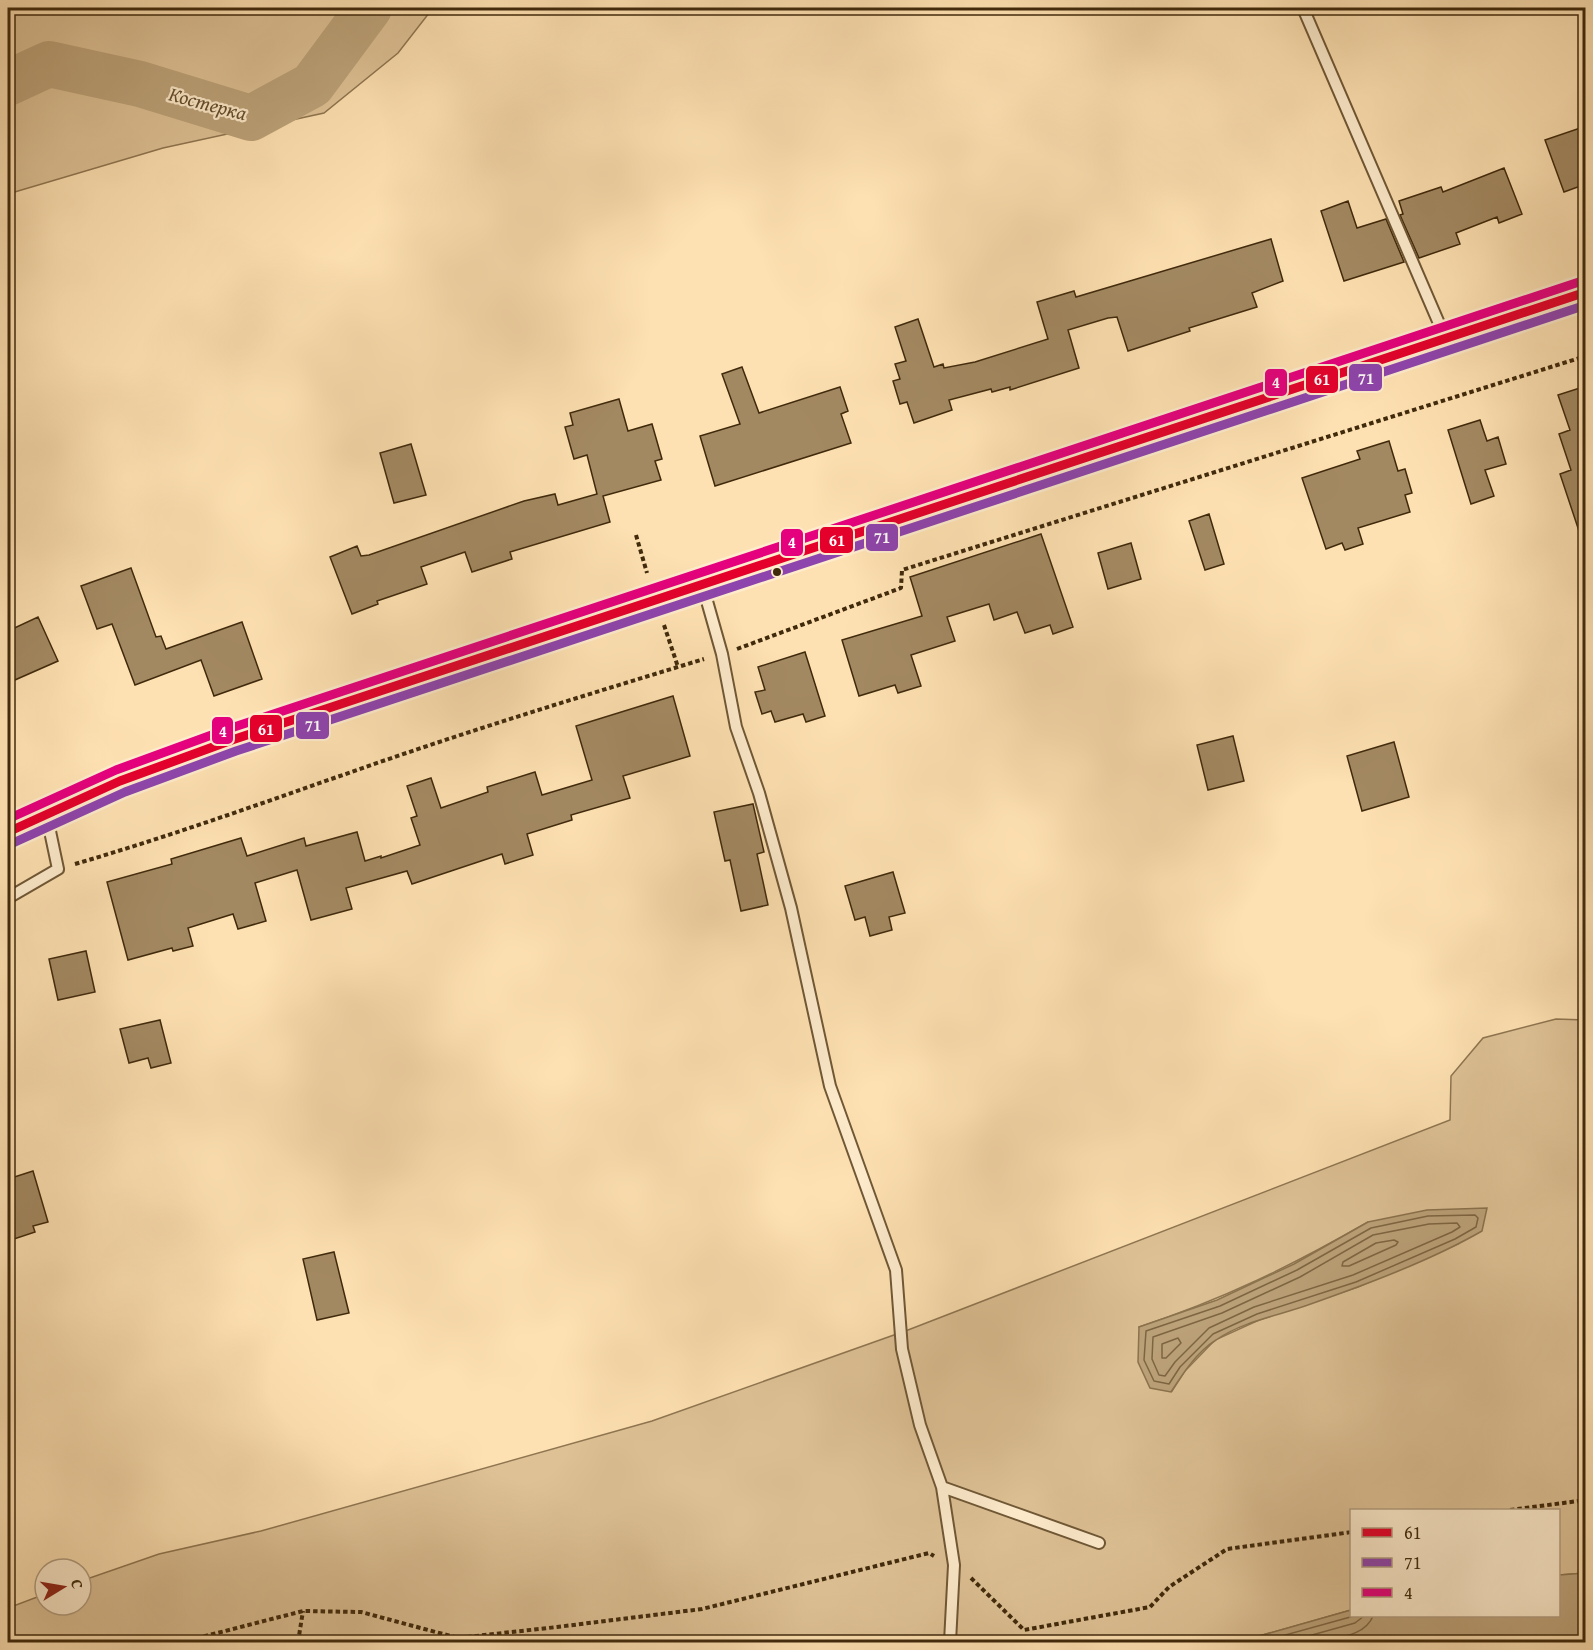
<svg xmlns="http://www.w3.org/2000/svg" width="1593" height="1650" viewBox="0 0 1593 1650" font-family="'Gentium Book Plus',serif">
<rect width="100%" height="100%" fill="#fee1b2"/>
<filter id="stains"><feTurbulence type="fractalNoise" baseFrequency=".00333" numOctaves="4"/><feColorMatrix values="0 0 0 0 .2 0 0 0 0 .09 0 0 0 0 .02 0 0 0 .5 -.17"/></filter>
<radialGradient id="worn" r=".72"><stop offset=".6" stop-color="#630" stop-opacity="0"/><stop offset="1" stop-color="#630" stop-opacity=".3"/></radialGradient>
<path fill="#dec296" stroke="#8f7651" stroke-width="1.5" fill-rule="evenodd" d="M8,8H433L398,53L324,113L163,148L8,194Z
M1556,1019L1585,1020V1573L1559,1575L1558,1510H1352L1351,1610L1238,1642H8V1608L45,1594V1605H81V1581L159,1554L261,1531L652,1421L908,1330L1450,1120L1451,1076L1483,1038ZM1368,1222L1458,1244L1358,1287L1259,1320L1215,1340L1185,1371L1172,1391L1139,1327C1224,1299 1291,1266 1368,1222Z"/>
<path fill="#bda37a" stroke="#8b734e" stroke-width="1.5" d="M1487,1208L1482,1231C1430,1261 1362,1286 1305,1306C1276,1316 1242,1322 1216,1340C1197,1352 1183,1373 1171,1392L1150,1388L1138,1362L1139,1327L1217,1300L1294,1264L1368,1222L1427,1210Z
M1585,1573V1642H1238L1351,1610L1352,1616H1558L1559,1575Z"/>
<g fill="none" stroke-linecap="round" stroke-linejoin="round">
<path stroke="#7e6643" stroke-width="1.5" d="M1475,1215L1478,1218L1476,1227L1455,1239L1356,1282L1257,1314L1213,1334L1180,1367L1169,1384L1154,1381L1144,1360L1146,1331L1220,1306L1297,1270L1371,1228L1428,1216Z
M1457,1223L1460,1227L1452,1232L1353,1275L1254,1307L1209,1328L1175,1362L1165,1376L1159,1375L1152,1359L1153,1337L1222,1313L1300,1277L1373,1235L1429,1224Z
M1394,1240L1398,1242L1396,1245L1349,1266H1342L1343,1262L1376,1243Z
M1178,1338L1181,1343L1166,1358H1162V1344Z
M1260,1642L1354,1616
M1287,1642L1355,1623L1364,1616
M1320,1642C1339,1637 1365,1636 1373,1616"/>
<path stroke="#bda37a" stroke-width="46" d="M8,83L49,64L140,84L251,118L312,85L369,8"/>
</g>
<path fill="#a38962" stroke="#402a0c" stroke-width="1.5" d="M1586,126V184L1564,192L1545,140Z
M1504,168L1522,214L1499,223L1497,217L1456,233L1460,244L1419,258L1400,215L1403,214L1399,201L1441,187L1443,192Z
M1348,201L1357,228L1386,219L1404,262L1344,281L1321,211Z
M1271,239L1283,281L1252,293L1257,307L1189,328L1190,331L1128,351L1117,317L1108,318L1068,330L1079,368L1010,390V387L992,392L991,389L949,400L952,410L914,423L907,402L900,404L893,381L900,379L895,364L906,361L895,327L918,319L934,367L943,364L944,368L975,362L1048,339L1037,302L1074,291L1076,297Z
M742,367L759,413L840,387L848,411L841,414L851,443L715,486L700,436L740,424L722,374Z
M1586,386V539L1582,540L1560,474L1571,470L1559,434L1570,430L1558,395Z
M619,399L628,431L652,424L662,459L655,461L661,480L603,496L610,522L510,552L512,559L472,572L465,552L421,567L427,584L377,601L378,604L352,614L330,557L357,546L361,556L369,555L524,501L555,494L558,505L597,494L587,455L574,459L565,427L573,425L570,413Z
M1480,420L1487,441L1498,437L1506,464L1485,470L1494,496L1471,504L1448,430Z
M1389,441L1398,471L1405,469L1412,493L1405,495L1410,512L1358,528L1363,544L1345,550L1342,543L1326,549L1302,478L1360,459L1357,451Z
M411,444L426,495L394,503L380,453Z
M1209,514L1224,564L1205,570L1189,521Z
M1041,534L1073,627L1053,634L1050,625L1025,633L1017,612L994,620L989,604L947,617L955,641L911,655L921,686L898,693L895,685L859,696L842,640L922,616L910,577Z
M1131,543L1141,579L1108,589L1098,553Z
M131,568L156,637L161,636L166,649L242,622L262,679L214,696L201,660L135,685L112,624L97,629L81,586Z
M38,617L58,661L8,683V631Z
M805,652L825,716L806,722L803,714L775,722L771,711L762,714L755,692L765,690L758,667Z
M673,696L690,756L623,776L630,798L571,815L572,820L527,834L533,855L505,864L502,854L412,884L407,871L346,888L352,909L311,920L297,870L255,883L266,921L238,929L233,914L188,928L193,946L173,951L172,948L128,960L107,882L172,864L171,859L241,838L247,856L304,838L306,846L357,832L365,861L381,856V858L420,845L411,818L417,816L407,786L431,778L441,808L488,792L487,787L535,772L542,795L592,780L576,726Z
M1233,736L1244,781L1208,790L1197,745Z
M1394,742L1409,797L1362,811L1347,756Z
M753,804L764,852L757,854L768,905L741,911L730,860L725,861L714,812Z
M893,872L905,913L889,917L892,930L870,936L865,917L855,920L845,886Z
M86,951L95,992L58,1000L49,959Z
M160,1020L171,1063L151,1068L148,1058L129,1063L120,1029Z
M33,1171L48,1222L33,1226L35,1232L8,1241V1179Z
M334,1252L349,1313L317,1320L303,1259Z"/>
<g fill="none" stroke-linecap="round" stroke-linejoin="round">
<defs>
<path id="service" d="M1303,8L1444,335
M703,587L722,654L736,727L759,793L791,908L830,1086L896,1270L902,1349L920,1425L942,1487L954,1565L950,1642
M8,898L58,869L47,817
M942,1487L1099,1543"/>
<path id="primary" d="M8,832L120,781L232,740L1586,292"/>
</defs>
<use href="#service" stroke="#705836" stroke-width="14"/>
<use href="#primary" stroke="#402a0c" stroke-width="34"/>
<path stroke="#402a0c" stroke-width="4" stroke-dasharray="4.5 3" stroke-linecap="butt" d="M636,535L647,573
M664,625L678,667
M737,649L901,588L902,570L1586,356
M75,864C178,834 279,797 380,762C487,725 596,692 704,659
M1510,1510L1586,1500
M971,1578L1024,1630L1150,1607L1169,1587L1227,1549L1352,1532
M182,1642L303,1611L361,1612L458,1638L557,1627L702,1609L929,1553L934,1556
M298,1642L303,1611"/>
<use href="#service" stroke="#feeccd" stroke-width="10"/>
<use href="#primary" stroke="#fee1b2" stroke-width="32"/>
<defs>
<path id="bus-1" d="M8,832L120,781L232,740L1586,292"/>
<path id="bus-2" d="M13,843L125,792L236,751L1586,305"/>
<path id="bus-3" d="M8,819L116,770L228,729L1582,281"/>
</defs>
<use href="#bus-1" stroke="#feeccd" stroke-width="14"/>
<use href="#bus-2" stroke="#feeccd" stroke-width="14"/>
<use href="#bus-3" stroke="#feeccd" stroke-width="14"/>
<use href="#bus-1" stroke="#e4002b" stroke-width="9"/>
<use href="#bus-2" stroke="#8e44ad" stroke-width="9"/>
<use href="#bus-3" stroke="#e5007d" stroke-width="9"/>
</g>
<circle fill="#402a0c" stroke="#feeccd" stroke-width="2" cx="777" cy="572" r="5"/>
<g text-anchor="middle" dominant-baseline="central" stroke-width="4.5" stroke-linejoin="round" paint-order="stroke">
<g font-size="20" font-style="italic" fill="#664e2d" stroke="#feeccd">
<text transform="translate(208 103) rotate(15)">Костерка</text>
</g>
</g>
<g stroke="#feeccd" stroke-width="2">
<rect x="1348" y="363" width="35" height="29" rx="6" fill="#8e44ad"/>
<rect x="1305" y="365" width="34" height="29" rx="6" fill="#e4002b"/>
<rect x="1264" y="368" width="24" height="29" rx="6" fill="#e5007d"/>
<rect x="865" y="523" width="34" height="29" rx="6" fill="#8e44ad"/>
<rect x="819" y="526" width="35" height="28" rx="6" fill="#e4002b"/>
<rect x="780" y="528" width="24" height="29" rx="6" fill="#e5007d"/>
<rect x="295" y="711" width="35" height="29" rx="6" fill="#8e44ad"/>
<rect x="249" y="714" width="34" height="29" rx="6" fill="#e4002b"/>
<rect x="211" y="716" width="23" height="29" rx="6" fill="#e5007d"/>
</g>
<g font-size="16" text-anchor="middle" font-weight="bold" fill="#fff">
<text x="1366" y="384">71</text>
<text x="1322" y="385">61</text>
<text x="1276" y="388">4</text>
<text x="882" y="543">71</text>
<text x="837" y="546">61</text>
<text x="792" y="548">4</text>
<text x="313" y="731">71</text>
<text x="266" y="735">61</text>
<text x="223" y="737">4</text>
</g>
<rect width="1593" height="1650" fill="none" stroke="#fee1b2" stroke-width="30"/>
<rect x="9" y="9" width="1575" height="1632" fill="none" stroke="#402a0c" stroke-width="3"/>
<rect x="15" y="15" width="1563" height="1620" fill="none" stroke="#402a0c" stroke-width="1.5"/>
<rect x="1350" y="1509" width="210" height="108" fill="#feeccd" stroke="#b29e80" stroke-width="1.5"/>
<rect x="1362" y="1528" width="30" height="9" fill="#e4002b" stroke="#b29e80" stroke-width="1.5"/>
<text x="1404" y="1539" font-size="18" fill="#402a0c">61</text>
<rect x="1362" y="1558" width="30" height="9" fill="#8e44ad" stroke="#b29e80" stroke-width="1.5"/>
<text x="1404" y="1569" font-size="18" fill="#402a0c">71</text>
<rect x="1362" y="1588" width="30" height="9" fill="#e5007d" stroke="#b29e80" stroke-width="1.5"/>
<text x="1404" y="1599" font-size="18" fill="#402a0c">4</text>
<g transform="translate(63 1587) rotate(79)"><circle r="28" fill="#feeccd" stroke="#b29e80" stroke-width="1.5"/>
<path d="M0-4.5L10 22L0 15L-10 22Z" fill="#8f2418"/>
<text y="-9" font-size="16" font-weight="bold" text-anchor="middle" fill="#402a0c">С</text>
</g>
<rect width="100%" height="100%" filter="url(#stains)"/>
<rect width="100%" height="100%" fill="url(#worn)"/>
</svg>
